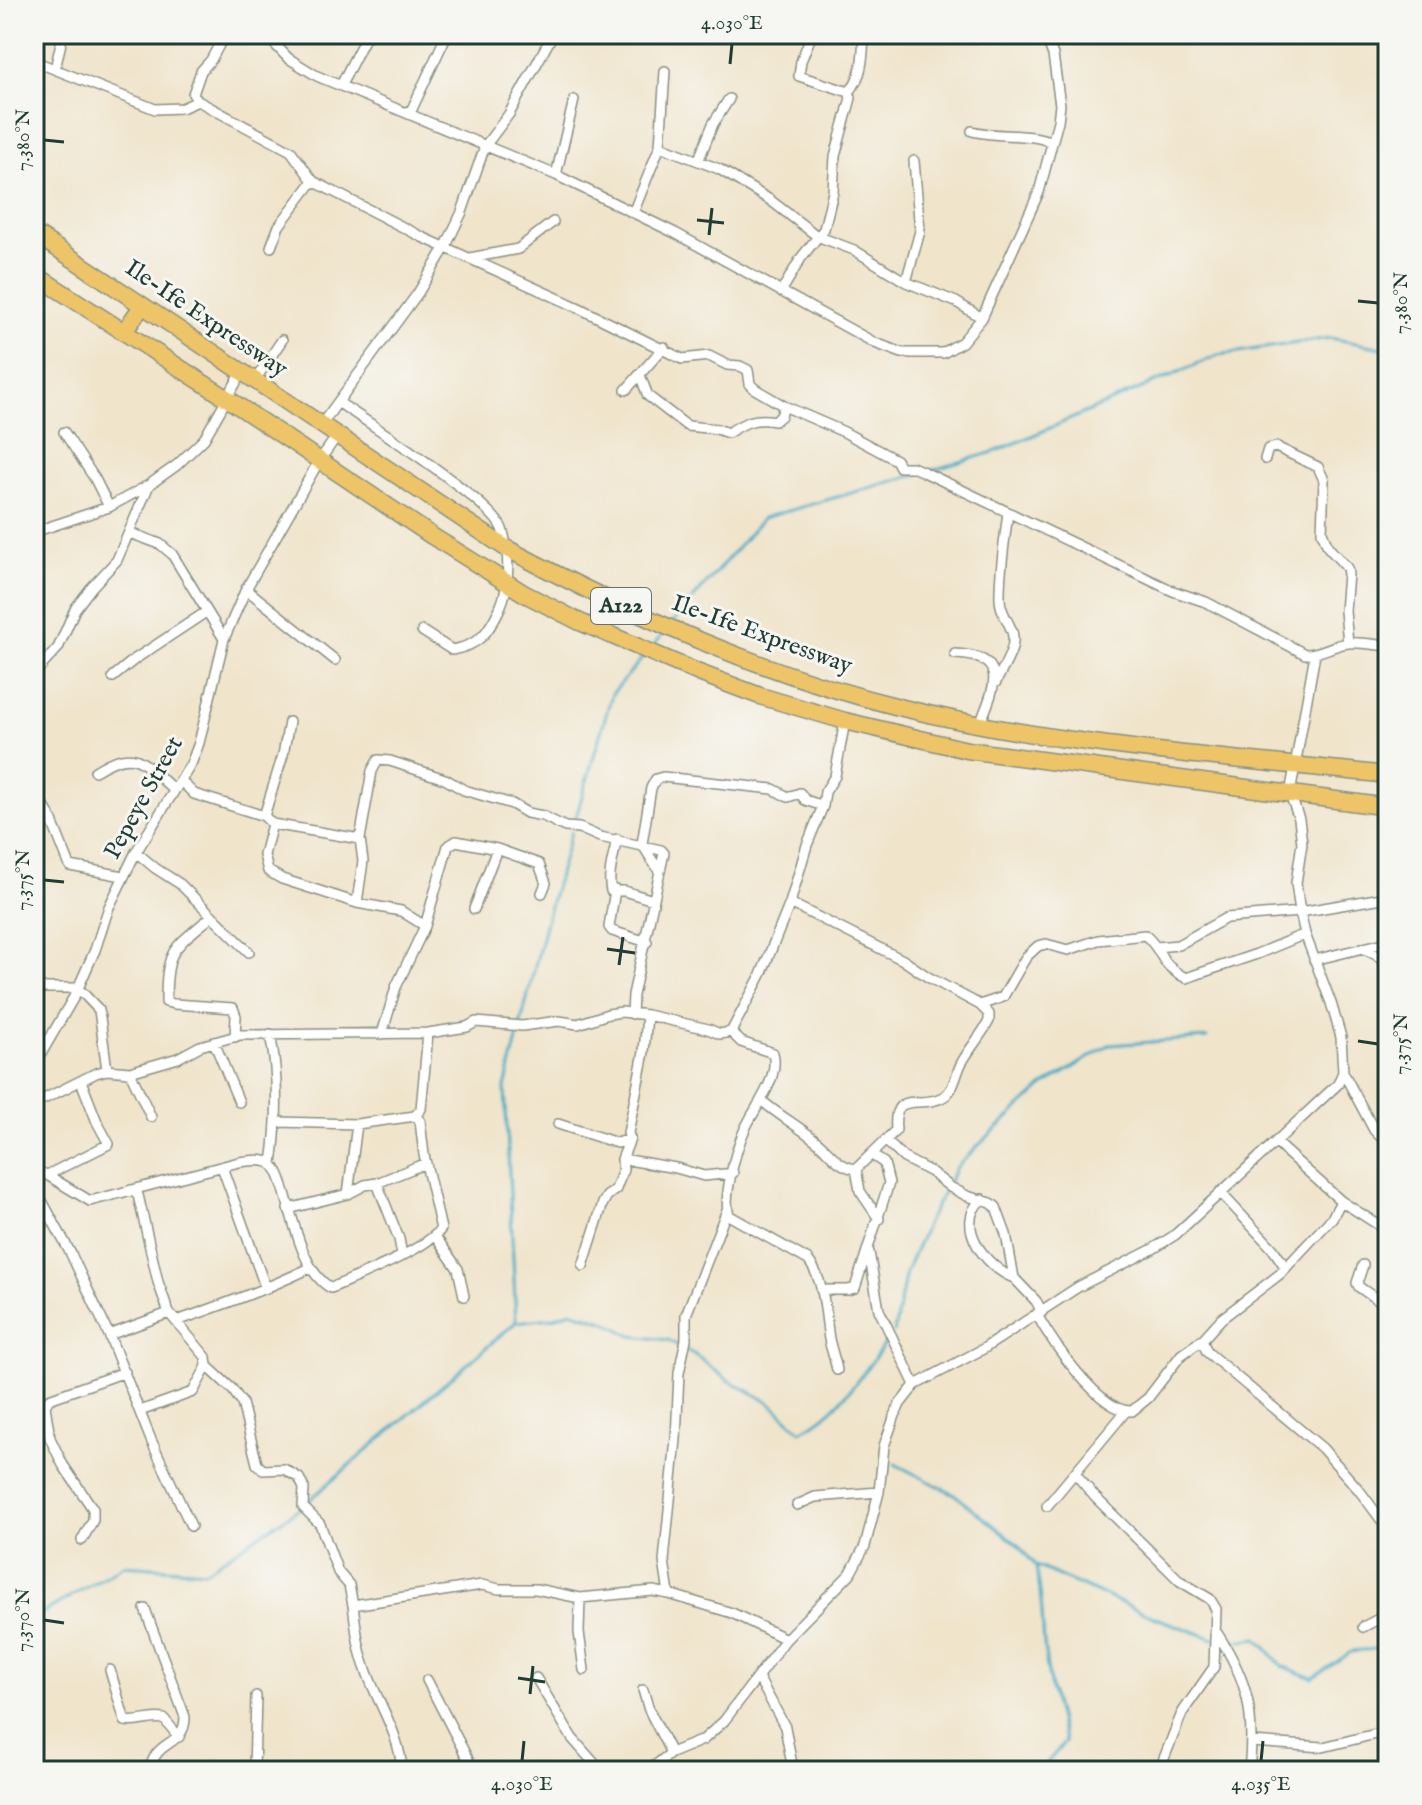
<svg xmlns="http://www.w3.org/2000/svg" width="1422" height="1805" viewBox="0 0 1422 1805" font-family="'IM FELL English',serif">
<rect width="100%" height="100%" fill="#f6f6f2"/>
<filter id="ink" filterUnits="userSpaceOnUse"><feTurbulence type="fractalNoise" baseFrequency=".0125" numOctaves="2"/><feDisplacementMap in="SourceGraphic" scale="16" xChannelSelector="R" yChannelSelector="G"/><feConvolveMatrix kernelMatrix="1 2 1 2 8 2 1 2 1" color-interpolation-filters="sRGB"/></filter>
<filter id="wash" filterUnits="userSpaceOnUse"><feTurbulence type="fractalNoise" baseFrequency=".006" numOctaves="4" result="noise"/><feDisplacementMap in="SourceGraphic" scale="32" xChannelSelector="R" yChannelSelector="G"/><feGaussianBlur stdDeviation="1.8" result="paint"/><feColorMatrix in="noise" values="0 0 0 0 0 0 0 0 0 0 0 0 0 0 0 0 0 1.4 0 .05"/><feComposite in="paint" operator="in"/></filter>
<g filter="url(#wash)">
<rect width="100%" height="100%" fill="#f0e4cb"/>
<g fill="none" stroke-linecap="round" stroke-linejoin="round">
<path stroke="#46aac5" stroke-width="3" d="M929,471L997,451L1218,355L1330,338L1388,349
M674,621L763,518L918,474
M654,645L664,633
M574,824L612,694L643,657
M516,1322L505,1088L548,913L571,832
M894,1332L906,1272L928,1221L956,1168L981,1143L1042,1087L1109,1045L1207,1038
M895,1464L954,1494L1017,1544L1036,1566L1156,1618L1214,1639
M306,1503L516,1322L552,1318L571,1311L606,1322L632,1336L668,1340L695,1355L728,1380L769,1402L801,1431C840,1411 863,1373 889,1338
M1036,1568C1042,1593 1042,1617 1044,1643C1047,1678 1055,1709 1065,1742L1040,1771
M34,1618L124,1565L205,1571L300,1508
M1225,1643L1257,1638L1282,1666L1313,1678L1351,1652L1388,1647"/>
</g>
</g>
<g filter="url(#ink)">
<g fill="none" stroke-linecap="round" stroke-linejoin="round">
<defs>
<path id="minor" d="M265,34L288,58L317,76L556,175L675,233L875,343L902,353H943L962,342L982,318L1039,192L1058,121L1060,105L1053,55L1045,34
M812,34L801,61L799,76L849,92
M913,34C946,39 976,38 1008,37C1021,37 1033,41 1046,40
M34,37L44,34
M34,61L155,109L182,108L198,101L291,151L313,181L422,237L577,307L682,359L709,356L727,365L740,366L748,370L750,384L755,389L784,406L844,432L896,460L900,467H912L924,472L1173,591L1206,602L1305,654C1320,655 1333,644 1349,643C1361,642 1375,645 1388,646
M55,69L63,34
M341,85L367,34
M198,101L193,94L201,71L211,60L225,34
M407,112L412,109L447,34
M972,131C998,138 1028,132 1052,142
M660,146L719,169L770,200L817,236L854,250L906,282
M699,159L713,124L729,99
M914,161L920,231L906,282L956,302L982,318
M556,175L574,100
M633,213L660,146L665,71
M271,247L279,226L313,181
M470,258L518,249L553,222
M781,292L801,258L824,229L833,192L835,156L851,98L849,92C863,77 863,54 864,34
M640,375L648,396L687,426L717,429L728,433C745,422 755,417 775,421L781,416L784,406
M255,380L282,340
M626,390L664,347
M338,402C368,423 492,501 502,529C510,552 510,586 500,608C488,633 480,645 452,650L422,631
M321,425L418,293L445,248L462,212L485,146L509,114L553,34
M64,432L95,479L109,507
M1265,459L1268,449L1276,447L1318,467L1324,480L1322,532L1328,547L1347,568L1348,574L1345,611L1348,643
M34,532L109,507L149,485
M130,533L160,544L172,554L224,639
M246,589L335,660
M955,654C1012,656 993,690 980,724
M34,674L58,648L75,609L91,588L117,560L149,485L177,465L204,439L242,372
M113,677L135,659L206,612
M996,682C1003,667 1019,646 1011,629C1006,617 999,609 1000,594C1000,567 1005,539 1008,512
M95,771C136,745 142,762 174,790
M180,780L194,794L264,816L272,824L360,839L372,771L378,760L390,761L445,779L464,790L512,804L527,813L543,816L565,827L579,828L600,837L661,850L664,853L633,995L632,1014
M34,784L36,793L50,816L70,866L123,876
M264,816L283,755L289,722
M272,824L264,855L268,871L282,879L357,903L401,911L425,926
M617,839C614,855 607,875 611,891H624L653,900
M136,852L155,868L180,884L249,952
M659,871L642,844L651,788L656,779L663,777L773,789L788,797L800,793L805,800L823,806
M615,890L609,927L612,931L647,942
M357,903L363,861L360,839
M790,903L903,960L928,977L980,1005L989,1014V1021C981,1036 969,1049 961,1064C956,1074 954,1091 943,1097C920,1110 892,1088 896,1130L856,1169
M474,909L497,849
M212,916C173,949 166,948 166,1002L174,1004L233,1008L236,1016L235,1037
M1156,947L1178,945L1226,918L1300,912L1388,897
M1361,948C1375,953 1383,957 1388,971
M1314,960L1388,942
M34,988H78L99,1010L107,1070
M1386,1001L1388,996
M980,1005L1003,997L1026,957L1038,946L1046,944L1068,950L1098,940L1145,935C1164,951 1158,964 1186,978L1257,954L1305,934
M731,1032L741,1042L773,1053C780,1079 754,1108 745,1129C737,1146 721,1201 730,1216L808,1260C825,1281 825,1313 829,1339C831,1349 835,1359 837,1370
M731,1032L761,975L790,903L807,845L823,806L825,792L835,776L845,721
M270,1034C279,1077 278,1120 272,1164
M382,1034L396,987L425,926L448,846L456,841L497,849L539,864L546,883L542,893
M214,1042L239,1102
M34,1066L75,995L95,950L109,907L136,852L191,764L199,743L224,639L246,589L319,461L337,436
M130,1072L151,1117
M1343,1072L1374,1130L1380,1136L1388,1135
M761,1100C778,1115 797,1125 814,1139C830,1151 836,1166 856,1169
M34,1104L96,1073L107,1070L130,1072L178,1058L200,1046L240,1035L428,1033L467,1027L476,1022L522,1026L559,1021L578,1024L608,1014L622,1012L647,1015L708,1029L720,1034L731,1032
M277,1122L357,1124L415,1116L421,1109L428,1033
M558,1124L617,1143L630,1139
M886,1141L904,1158L931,1172L950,1187L967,1196L991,1203L996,1207L1006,1234L1014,1278L1036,1301L1042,1312
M1275,1142L1341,1201L1388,1231
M622,1159L676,1168L704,1176L733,1173
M222,1167L266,1289
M856,1169L860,1191L879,1219
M34,1170L47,1175L109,1144L97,1122L81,1081
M34,1174L36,1190L71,1254L109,1335L151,1440L191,1526
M47,1175L90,1201L239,1162C249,1161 261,1158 270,1163C290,1174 291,1266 331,1288C358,1276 423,1251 441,1229L424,1155L420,1121L415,1116
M377,1183L426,1163
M131,1190L138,1195L158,1282L169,1313L206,1357L207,1366L193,1392L140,1411
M1220,1192L1273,1249L1286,1268
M348,1194L357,1124
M982,1199C953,1224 986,1268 1014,1278
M288,1209L348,1194L365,1185L377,1183L399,1239L402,1255
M435,1236L458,1269L464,1296
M869,1252L879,1310L915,1385
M1363,1265L1357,1283L1359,1287L1388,1307
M583,1266L603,1203L607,1196L616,1189L623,1170L622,1159L630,1139L628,1133L644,1052L647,1015
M821,1290H848L855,1288L889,1183L884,1163L872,1155
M1037,1315C1051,1340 1100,1413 1132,1411L1148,1398L1181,1355L1202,1340L1221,1319L1280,1274L1332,1218L1341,1201
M177,1321C222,1305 267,1289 310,1268
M109,1335L169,1313
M1202,1340L1207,1352L1322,1448L1359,1490L1388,1529
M207,1366L232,1389L242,1403L257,1464L263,1470L284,1469L299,1478L304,1488L303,1507L320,1524L338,1572L349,1585L353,1605L482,1585L499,1589H536L580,1598L653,1591L669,1594L732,1613L786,1639
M1075,1473L1095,1497L1180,1581L1210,1599L1216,1609L1214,1667L1182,1713L1159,1771
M797,1505L815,1497L879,1492
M1047,1506L1126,1411
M82,1540L93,1520V1509L63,1465L50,1438L45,1406L49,1399L125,1372
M669,1594L664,1561L676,1439L679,1373L686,1339V1315L727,1210
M580,1598L579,1632L584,1670
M353,1605C356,1628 358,1650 367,1672C379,1706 400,1734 402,1771
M145,1609L185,1717C185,1748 155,1737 150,1771
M1363,1627L1388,1614
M1217,1633C1249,1682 1255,1714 1249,1771
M110,1670L125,1721C138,1724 150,1716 164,1719L179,1737
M758,1677L785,1727L793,1770L796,1771
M536,1678L572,1738L601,1771
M427,1680L474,1771
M643,1690L649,1710L671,1753
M1251,1742L1323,1747L1388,1731
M254,1771L256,1696
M648,1771L671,1753L703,1740L724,1721L786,1639L850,1574L865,1546L879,1492L884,1446L894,1418L900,1404L915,1385L983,1349L1078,1287L1153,1249L1175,1235L1338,1084L1343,1072L1341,1037L1331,1003L1305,934L1300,912L1296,883L1302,843L1299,819L1290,794L1315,654"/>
<path id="trunk" d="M34,233L506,548C632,615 763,674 903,708C1061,747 1226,757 1388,775
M34,274L228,399L432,536L525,594L580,622L699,673L760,696L845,721L967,750L1388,807
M124,332L142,306"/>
</defs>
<use href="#minor" stroke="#889080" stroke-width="12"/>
<use href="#trunk" stroke="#889080" stroke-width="19"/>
<use href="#minor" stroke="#fff" stroke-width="9"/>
<use href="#trunk" stroke="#eec469" stroke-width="16"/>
</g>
</g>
<path fill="none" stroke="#1f3d34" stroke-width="3" d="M730,64L732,44M44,140L64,142M697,220L724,223M709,235L712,208M1358,301L1378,303M44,880L64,882M607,949L635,953M619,965L623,937M1358,1041L1378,1044M44,1620L64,1623M518,1678L545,1682M530,1694L533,1666M522,1761L524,1741M1261,1761L1263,1741"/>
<g text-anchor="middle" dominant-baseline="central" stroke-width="6" stroke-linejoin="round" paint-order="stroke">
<rect fill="#f6f6f2" stroke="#60746d" stroke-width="2" x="591" y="588" width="60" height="36" rx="6"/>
<g font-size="22" font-weight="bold" fill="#1f3d34">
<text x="621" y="606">A122</text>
</g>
<g font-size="24" fill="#1f3d34" stroke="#f6f6f2">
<text transform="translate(206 319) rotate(34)">Ile-Ife Expressway</text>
<text transform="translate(762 635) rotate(20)">Ile-Ife Expressway</text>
<text transform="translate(144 798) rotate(-61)">Pepeye Street</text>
</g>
</g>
<rect width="1422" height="1805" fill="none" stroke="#f6f6f2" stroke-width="88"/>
<rect x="44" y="44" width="1334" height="1717" fill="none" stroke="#1f3d34" stroke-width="3"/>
<g font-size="20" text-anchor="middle" fill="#1f3d34">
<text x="732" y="29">4.030°E</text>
<text transform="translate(22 140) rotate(-90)" y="7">7.380°N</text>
<text transform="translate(1400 303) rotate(-90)" y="7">7.380°N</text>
<text transform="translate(22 880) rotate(-90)" y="7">7.375°N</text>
<text transform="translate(1400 1044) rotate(-90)" y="7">7.375°N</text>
<text transform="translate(22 1620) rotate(-90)" y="7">7.370°N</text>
<text x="522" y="1790">4.030°E</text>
<text x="1261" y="1790">4.035°E</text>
</g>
</svg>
